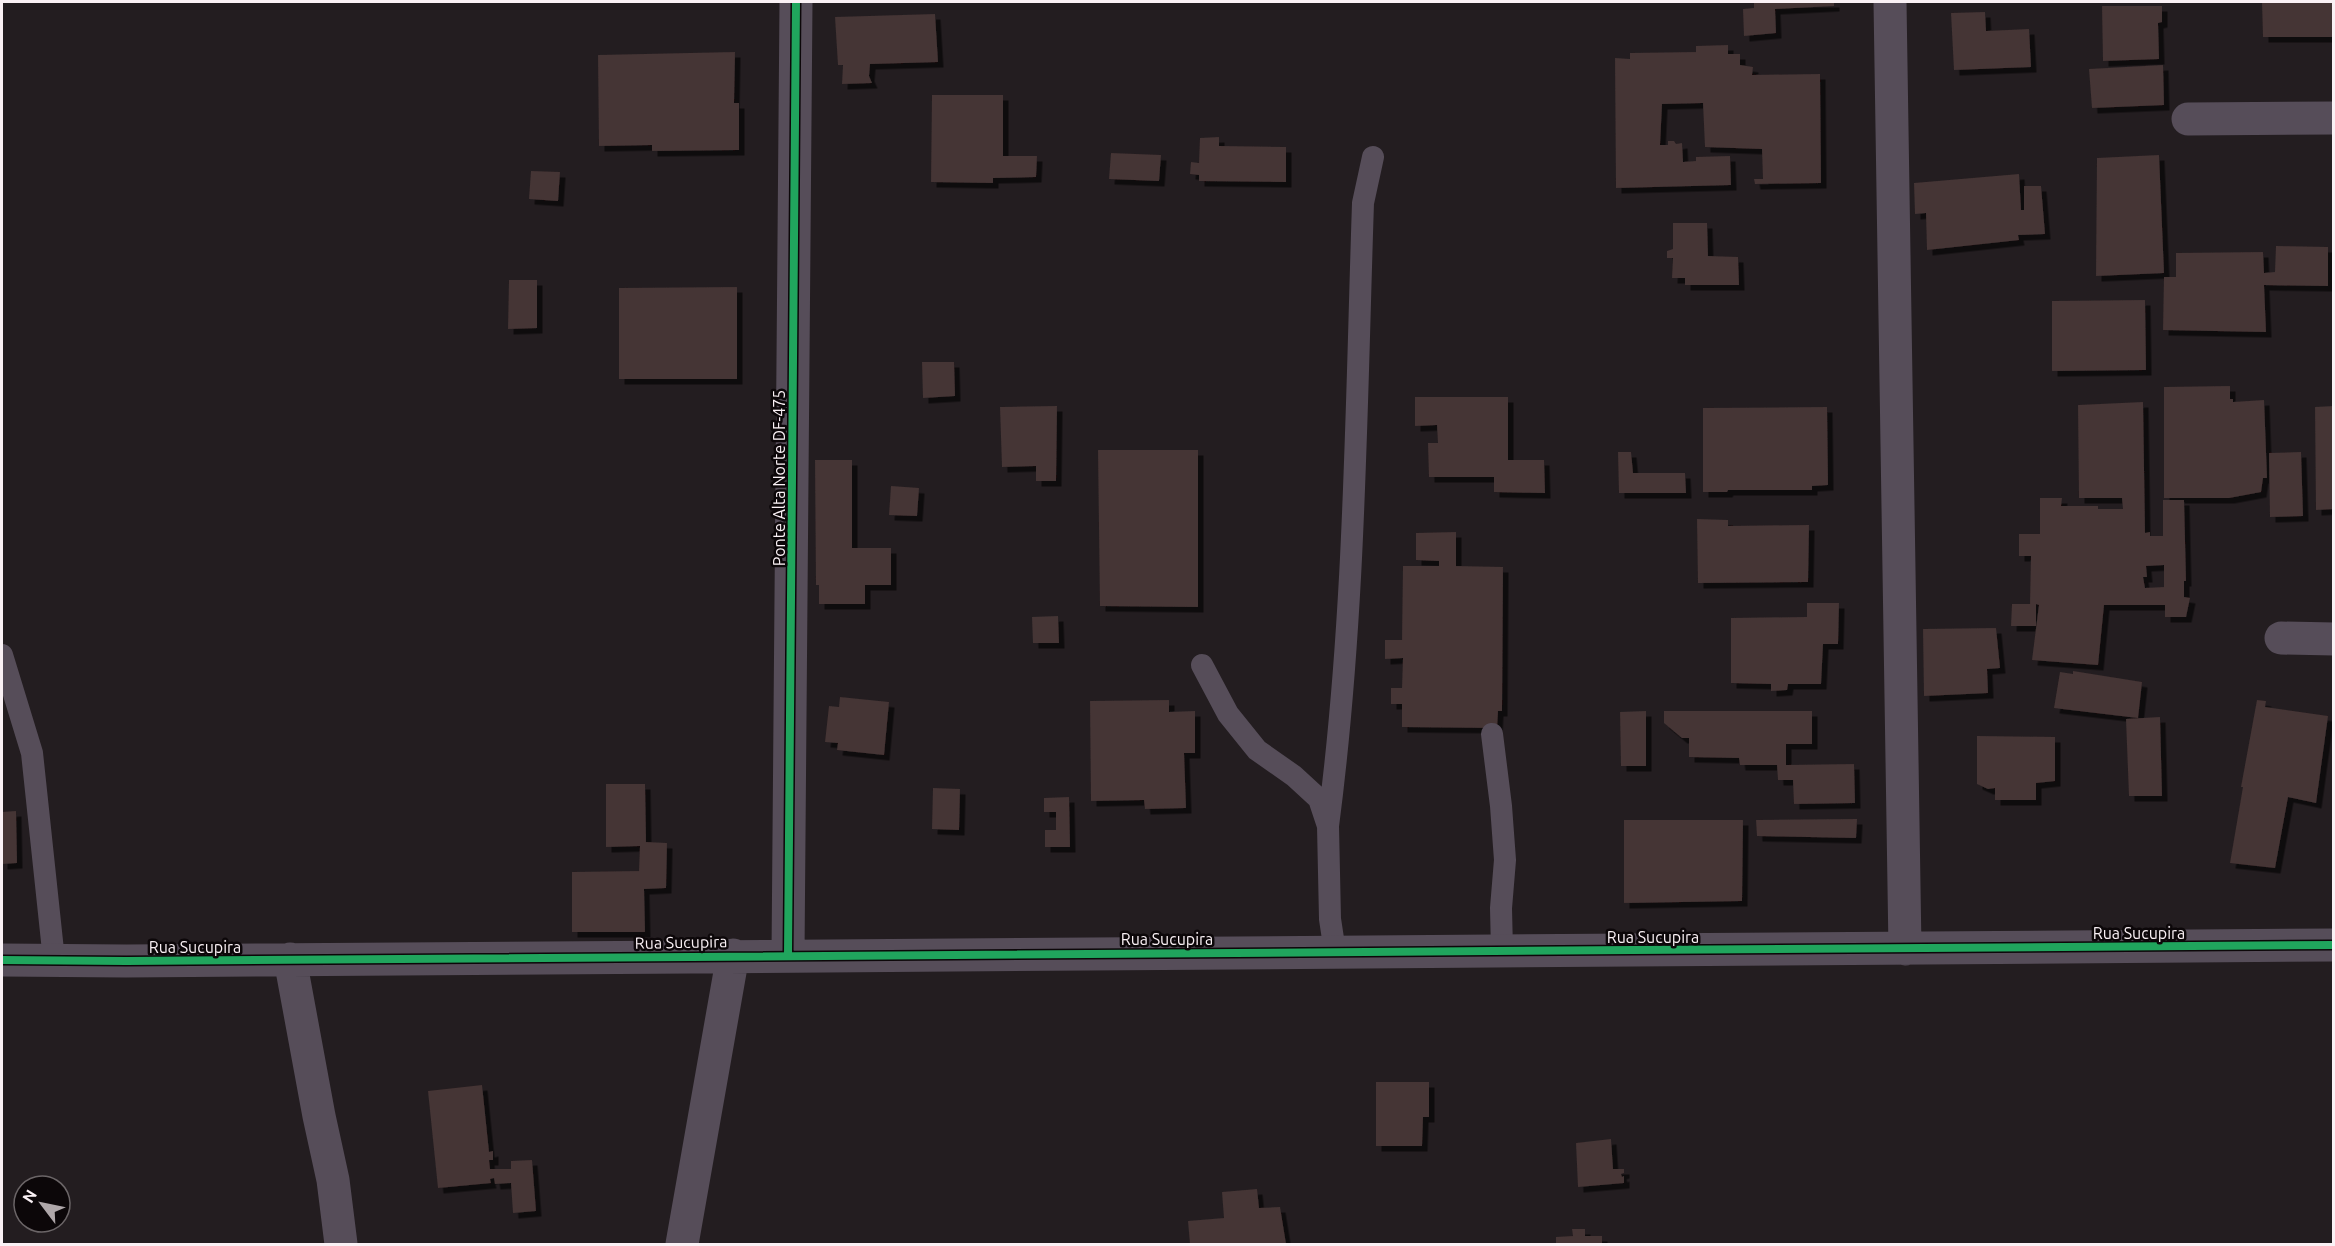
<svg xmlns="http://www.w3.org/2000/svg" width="2335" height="1246" viewBox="0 0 2335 1246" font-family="Ubuntu,sans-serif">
<defs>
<filter id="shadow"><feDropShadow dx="5.5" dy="5.5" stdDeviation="0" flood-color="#0009"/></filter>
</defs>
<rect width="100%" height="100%" fill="#231d20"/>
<path fill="#443434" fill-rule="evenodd" filter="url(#shadow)" d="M1754,2H1834V6L1775,9L1776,33L1744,36L1743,9L1754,8Z
M2262,2H2334V37H2263Z
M2102,6H2162V22L2158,23L2159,59L2103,61Z
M1985,12L1986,31L2029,29L2031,67L1954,70L1951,13Z
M935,14L938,62L870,64L869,76L872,83L842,84L843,65H838L835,17Z
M1728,45V54H1740V65L1753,67L1752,75L1820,74L1821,183L1755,184L1754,179H1763L1762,149L1705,147L1703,103L1662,104L1660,145H1668V141H1674L1676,144L1682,143L1683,162L1696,161V157L1730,156L1731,185L1616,188L1615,58L1630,59V53L1696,52V46Z
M735,52L734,103H739V150L652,151V145L599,146L598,55Z
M2163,65L2164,105L2092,108L2089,69Z
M932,95H1003V156H1037L1036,177L993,178V183L931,182Z
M1219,137V146L1286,147V182L1199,181V175L1190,174L1191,162L1199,163L1200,138Z
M1111,153L1161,155L1159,181L1109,179Z
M2159,155L2164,273L2096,276L2097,158Z
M531,171L560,172L558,201L529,199Z
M2019,174L2021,210H2024V186H2041L2045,234L2018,235L2019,240L1927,250L1926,213L1915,214L1914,183Z
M1673,223H1707L1708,256L1738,257L1739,285H1685V278H1672L1673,258H1667V251L1673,249Z
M2276,246L2328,247V286L2264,285L2266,332L2163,330L2164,277H2176V253L2263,252L2264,273L2275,272Z
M509,280H537V328L508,329Z
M737,287V379H619V288Z
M2145,300L2146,370L2052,371V301Z
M922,362H954L955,396L923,398Z
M2230,386V399H2233V402L2264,400L2267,478H2263L2261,492L2229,498H2164V387Z
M1415,397H1508V460H1544L1545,493L1494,492V477H1429L1428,443H1438L1437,425L1415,426Z
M2143,402L2145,533L2150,532V536H2163V500H2184L2186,581H2184V597L2190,598L2186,617H2165V605H2104L2098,665L2032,660L2039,605L2036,604V626H2011L2012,604H2030L2031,556H2019V534H2040V498H2062L2061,506H2098V509H2123L2122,498H2079L2078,405ZM2164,565V587L2145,588L2143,577H2147L2146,566Z
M1057,406L1056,481H1036V466L1002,467L1000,407Z
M2334,406V509L2316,510L2315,407Z
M1827,407L1828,485L1812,486V490H1728L1727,492H1703V408Z
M1098,450H1198V607L1100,606Z
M1618,452H1631L1633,473H1685L1686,493H1619Z
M2301,452L2303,516L2270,517L2269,453Z
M815,460H852V548H891V585H865V604H819V585H816Z
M891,486L919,488L917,516L889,515Z
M1697,519L1728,520V526L1809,525L1808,582L1698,583Z
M1456,532V566L1503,567L1502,711H1498L1497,728L1402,727V704H1391V688H1402L1403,658L1385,659V640H1402L1403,566H1439V561L1416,560V533Z
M1807,603H1839L1838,644H1823L1821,684H1788L1787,690L1771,691V684L1731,683V618L1807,617Z
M1058,616L1059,643H1033L1032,617Z
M1996,628L2000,668L1987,669L1988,693L1924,696L1923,629Z
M2073,671L2142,682L2138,718L2054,708L2060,672L2073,674Z
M840,697L889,702L884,755L837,750L838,743L825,742L829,706L839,707Z
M1169,700V712L1195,711V753H1184L1186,808L1145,809L1144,800L1091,801L1090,701Z
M2257,700L2266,701L2265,707L2328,716L2316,803L2288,797L2275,868L2230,863L2243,787H2241Z
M1646,711V766H1621L1620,712Z
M1664,711H1812V744H1786V765L1854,764L1855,803L1794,804L1793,780H1778L1777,765H1740L1739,758L1689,757V738H1682L1664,723Z
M2160,717L2162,796H2129L2126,719Z
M1977,736L2055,737V781L2036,783V800H1995V788L1988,789L1977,784Z
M606,784H645L646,842L667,843L666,888L644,889L645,932H572V872L639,871L640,846L606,847Z
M933,788L960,789L959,830L932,829Z
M1069,797L1070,847H1045V830H1056V812H1044V798Z
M16,811L17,863L2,864V812Z
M1857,819L1856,838L1757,836L1756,820Z
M1624,820H1743L1742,901L1624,903Z
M1376,1082H1429V1117H1423L1422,1146H1376Z
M482,1085L489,1152L493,1151V1160H489L490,1169H511V1161L532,1160L536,1211L513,1213L511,1183L495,1184L494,1178L490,1179L491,1183L438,1188L428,1091Z
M1611,1139L1613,1169H1624V1173L1621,1174L1622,1177L1624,1176V1183L1578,1187L1576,1143Z
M1257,1189L1259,1208L1280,1207L1286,1244H1190L1188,1221L1224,1218L1222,1192Z
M1572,1229H1585V1236H1602V1244H1556V1237L1573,1236Z"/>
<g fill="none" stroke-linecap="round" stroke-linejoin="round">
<path stroke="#564d59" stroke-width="22" d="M2,655L32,753L54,960
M1202,665L1228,714L1257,750L1294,776L1319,799L1328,826L1330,919L1335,952
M1492,734L1501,806L1505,860L1501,908L1502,951
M1328,826C1355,620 1356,411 1363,203L1373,157"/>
<path stroke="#564d59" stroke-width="33" d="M1890,2L1905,949
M2188,119L2334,118
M2281,638L2334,639
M788,955L796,2
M290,959L319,1116L333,1180L341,1244
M2,960L126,961L2334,945
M682,1244L733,955"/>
<defs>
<path id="cycleway" d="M788,955L796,2
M2,960L126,961L2334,945"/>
</defs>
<use href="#cycleway" stroke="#0c0709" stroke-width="11"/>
<use href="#cycleway" stroke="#20a55d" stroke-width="8"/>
</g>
<g text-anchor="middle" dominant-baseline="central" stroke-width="5" stroke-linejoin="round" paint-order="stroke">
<g font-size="16" fill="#faf1f5" stroke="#0c0709">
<text transform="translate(779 478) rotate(-90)">Ponte Alta Norte DF-475</text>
<text x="2139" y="933">Rua Sucupira</text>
<text x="1653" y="937">Rua Sucupira</text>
<text x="1167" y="939">Rua Sucupira</text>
<text transform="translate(681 942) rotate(-1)">Rua Sucupira</text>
<text x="195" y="947">Rua Sucupira</text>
</g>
</g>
<rect width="2335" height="1246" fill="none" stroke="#faf1f5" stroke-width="6"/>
<g transform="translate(42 1204) rotate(302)"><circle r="28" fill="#0c0709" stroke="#6b6567" stroke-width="1.5"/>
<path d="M0-4.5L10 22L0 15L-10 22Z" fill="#afa7aa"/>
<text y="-9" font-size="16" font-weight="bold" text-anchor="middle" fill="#faf1f5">N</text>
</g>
</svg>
